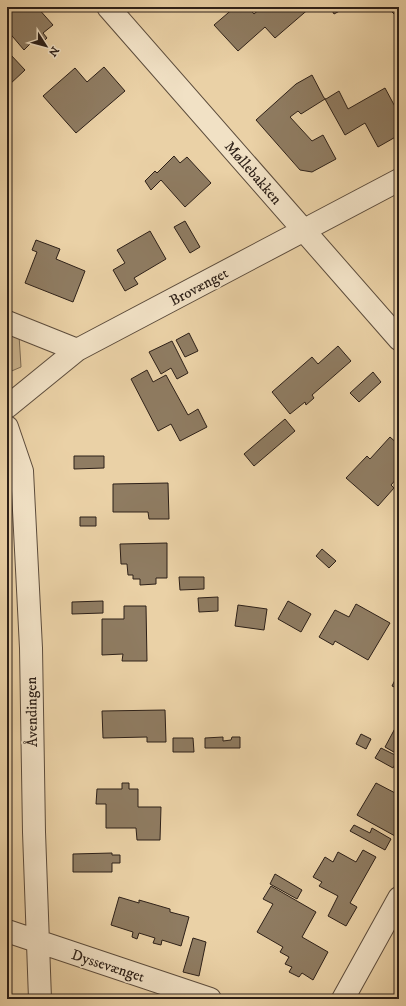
<svg xmlns="http://www.w3.org/2000/svg" width="406" height="1006" viewBox="0 0 406 1006" font-family="'IM FELL DW Pica',serif">
<rect width="100%" height="100%" fill="#ead1a6"/>
<filter id="stains"><feTurbulence type="fractalNoise" baseFrequency=".005" numOctaves="4"/><feColorMatrix values="0 0 0 0 .2 0 0 0 0 .09 0 0 0 0 .02 0 0 0 .5 -.17"/></filter>
<radialGradient id="worn" r=".72"><stop offset=".6" stop-color="#630" stop-opacity="0"/><stop offset="1" stop-color="#630" stop-opacity=".3"/></radialGradient>
<path fill="#cab38e" stroke="#7c6a53" d="M7,330L19,335L21,367L7,373Z"/>
<path fill="#8f7c62" stroke="#2d2018" d="M17,7H37L53,25L43,33L47,38L38,46L33,41L24,50L7,30V16Z
M235,7H248L254,14L262,7H311L275,38L265,27L238,51L214,25Z
M330,7H347L334,14Z
M387,7H397L399,8L394,14Z
M10,54L25,70L9,85L7,83V57Z
M104,67L125,91L76,133L43,96L75,68L87,82Z
M312,75L324,98L326,99L339,91L348,109L385,88L399,114V135L378,147L365,123L345,135L325,99L301,114L298,111L290,117L312,141L323,135L336,159L312,172L300,170L256,120L296,84Z
M174,156L180,163L187,157L211,183L185,207L161,180L151,190L145,181L155,171L157,173Z
M185,221L200,247L190,253L174,227Z
M150,231L166,259L134,278L138,284L125,291L113,270L125,263L117,250Z
M36,240L60,249L56,259L85,271L73,302L25,283L37,252L32,250Z
M189,333L198,351L185,357L176,340Z
M172,341L188,373L177,379L171,368L161,374L149,352Z
M338,346L351,361L312,395L314,398L306,405L305,402L290,414L272,392L312,357L318,364Z
M147,370L153,382L166,375L188,415L198,409L207,427L180,441L171,424L158,431L131,379Z
M373,372L381,382L359,402L350,393Z
M285,419L295,431L254,466L244,454Z
M390,437L399,445V476L391,485L394,488L378,506L346,478L367,456L370,459Z
M74,456H104V468L74,469Z
M168,483L169,519H149L148,512H113V484Z
M80,517H96V526H80Z
M167,543V578H156V584L140,585V579H133V575H128L127,564H121L120,544Z
M322,549L336,561L329,568L316,556Z
M179,577H204V589L180,590Z
M218,597V611L199,612L198,598Z
M103,601V613L72,614V602Z
M288,601L311,614L301,632L278,619Z
M356,604L390,623L368,660L335,641L333,645L319,637L335,610L349,617Z
M238,605L267,609L264,630L235,626Z
M124,606H146L147,661H122L123,654L102,655V619H124Z
M398,674H399V689L392,686Z
M165,710L166,742H147V737L103,738L102,711Z
M399,721V755L385,747Z
M361,734L371,739L366,749L356,744Z
M223,737V741L231,740L232,737H240V748H205V738Z
M173,738H193L194,752H173Z
M381,748L399,757L393,768L375,758Z
M122,783H129V789H138V807H161L160,840H137L136,828H106V804H96L97,789H122Z
M376,783L399,795V828L395,836L357,815Z
M354,825L370,833L372,828L391,839L385,850L350,831Z
M363,850L376,857L350,903L357,907L346,926L328,916L338,896L319,886L322,882L313,877L325,857L333,862L338,852L356,862Z
M112,853V855H120V863H112V872H73V854Z
M275,874L302,890L297,899L270,884Z
M271,886L316,912L302,937L328,952L313,980L302,973L299,977L289,972L292,967L285,964L289,957L280,952L283,947L257,932L273,904L263,899Z
M119,897L139,903V900L170,909V912L189,917L181,946L162,940L161,945L153,943L155,938L139,933L137,939L132,937L133,932L111,925Z
M193,938L206,942L199,976L183,972Z"/>
<g fill="none" stroke-linecap="round" stroke-linejoin="round">
<defs>
<path id="minor" d="M108,7L399,339
M7,322L77,350
M7,407L77,350L399,180
M7,427L22,471L31,648L34,832L40,999
M7,931L210,999
M343,999L399,898"/>
</defs>
<use href="#minor" stroke="#5c4c3c" stroke-width="24"/>
<use href="#minor" stroke="#f1e1c5" stroke-width="22"/>
</g>
<g text-anchor="middle" dominant-baseline="central" stroke-width="4" stroke-linejoin="round" paint-order="stroke">
<g font-size="15" fill="#2d2018" stroke="#f1e1c5">
<text transform="translate(253 173) rotate(49)">Møllebakken</text>
<text transform="translate(199 287) rotate(-28)">Brovænget</text>
<text transform="translate(32 712) rotate(-91)">Åvendingen</text>
<text transform="translate(108 966) rotate(18)">Dyssevænget</text>
</g>
</g>
<rect width="406" height="1006" fill="none" stroke="#ead1a6" stroke-width="24"/>
<rect x="8" y="8" width="390" height="990" fill="none" stroke="#2d2018" stroke-width="2"/>
<rect x="12" y="12" width="382" height="982" fill="none" stroke="#2d2018"/>
<g transform="translate(46 46) rotate(126)" stroke="#f1e1c5" stroke-width="3" paint-order="stroke">
<path d="M0-3L7 15L0 10L-7 15Z" fill="#2d2018"/>
<text y="-6" font-size="11" font-weight="bold" text-anchor="middle" fill="#2d2018">N</text>
</g>
<rect width="100%" height="100%" filter="url(#stains)"/>
<rect width="100%" height="100%" fill="url(#worn)"/>
</svg>
